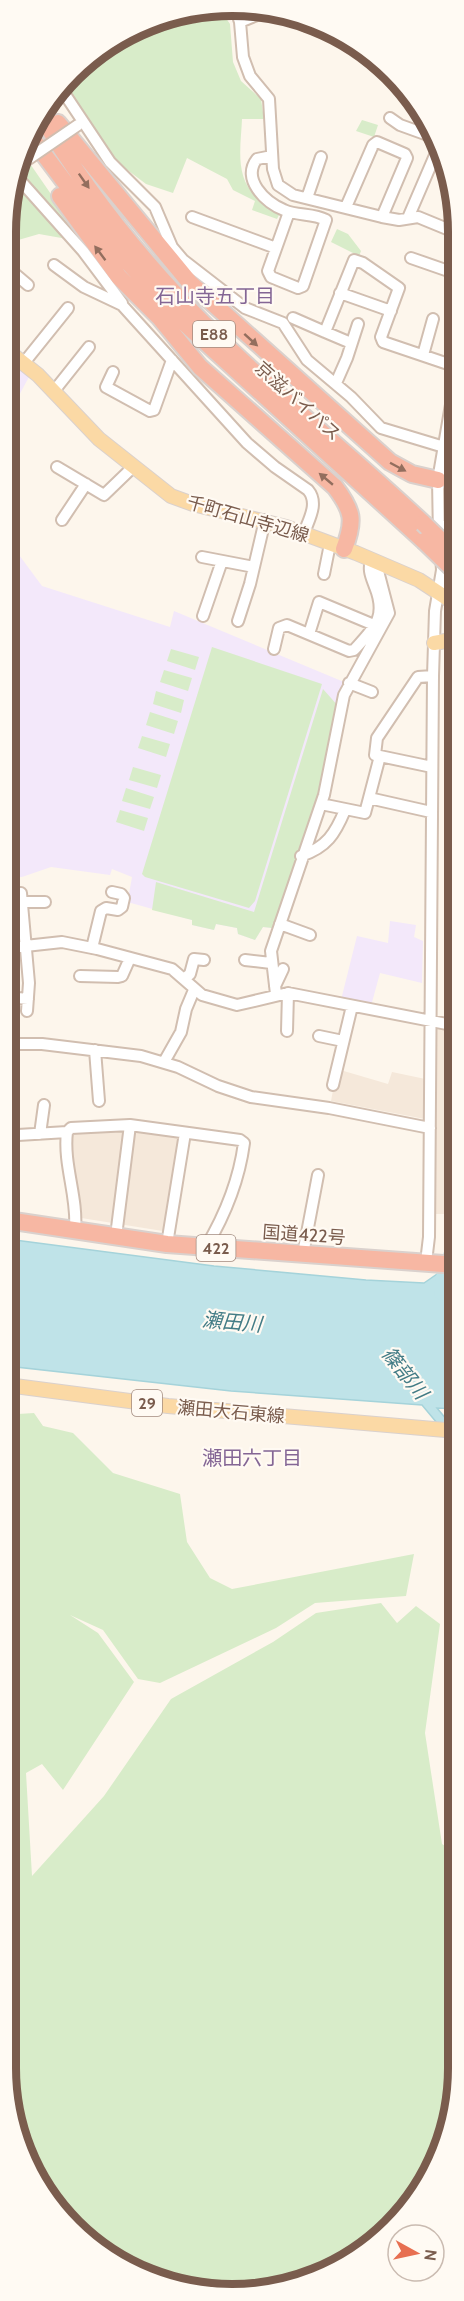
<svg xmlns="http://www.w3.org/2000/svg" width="464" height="2301" viewBox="0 0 464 2301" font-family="Cabin,'Noto Sans JP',sans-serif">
<rect width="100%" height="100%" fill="#fdf6ec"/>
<path fill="#f5e8da" d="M430,1020L452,1025L446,1078L457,1157L454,1214H429L430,1120L331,1101L337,1069L388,1084L392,1072L430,1080Z
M130,1125L185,1133L169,1232L75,1217L67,1159L71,1128Z"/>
<path fill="#f3e8fa" d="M8,357L30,375L8,416Z
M8,540L42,586L170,627L174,611L344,682L321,792L272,928L263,927L255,940L238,934L237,928L216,924L214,930L192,925V920L131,903L127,905L132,877L112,869L110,875L51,867L22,877H7Z
M390,921L416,925L414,937L423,941L422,983L380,973L371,1006L341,1000L357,936L388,943Z"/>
<path fill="#d8ecc9" d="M221,11L230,24L233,62L241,81L261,99L264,119H242C241,145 234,178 257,197C265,204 274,205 279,215L277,219L252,210L255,201L233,190L227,179L187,158L173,193L146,184L113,159L65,86L94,53L173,14Z
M362,120L378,125L374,137L356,131Z
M24,155L84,242L39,234L8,243V203Z
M337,229L348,234L361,251L359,256L331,242Z
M212,647L322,684L255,901L249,908L145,877L142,874Z
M171,649L199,657L195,670L167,661Z
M164,670L192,678L188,691L160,682Z
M323,689L339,707L321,792L272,928L263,927L255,940L238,934L237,928L216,924L214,930L192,925V920L152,910L156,882L254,912Z
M156,691L184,700L181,713L153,704Z
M150,712L178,721L174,734L146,725Z
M142,736L170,744L166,757L138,748Z
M133,767L161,775L157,788L129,780Z
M126,788L154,797L150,809L122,801Z
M120,810L148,818L144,831L116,822Z
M34,1413L43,1426L73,1433L113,1473L180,1494L187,1542L210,1578L232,1589L414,1554L406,1596L315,1603L276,1628L160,1683L138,1679L103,1630L70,1615L98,1633L134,1682L63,1790L42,1764L26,1773L32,1876L104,1796L171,1699L273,1642L316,1613L381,1603L397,1623L416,1606L440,1624L425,1733L442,1844L456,1853V2098L435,2169L381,2239L304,2283L218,2295L145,2278L72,2229L23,2155L6,2069L7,1481L12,1476L18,1414Z"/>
<path fill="#bfe3e8" stroke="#a5d3da" stroke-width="1.5" d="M7,1239L214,1266L366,1280L424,1283L440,1272L450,1274L452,1284L457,1285V1409L437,1408L457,1432V1447L422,1405L231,1391L7,1366Z"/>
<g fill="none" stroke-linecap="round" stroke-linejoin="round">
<path stroke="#bfe3e8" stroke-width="15" d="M457,1103L454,1076L457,1055
M442,1293L443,1279L457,1236"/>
<defs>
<path id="minor" d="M236,10L240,22L243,57L250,76L269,99L273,169L278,185L293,195L382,217L399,220L418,217L457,233
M278,13L307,26L316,24
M240,22L269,10
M62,90L110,162L155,207L172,247L183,260L245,308L283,323L307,360L351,397L381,428L444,447
M390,118L400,125L436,138
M272,156L257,159C241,179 265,202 284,210C297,216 313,213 326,220L303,286L298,288L271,277L268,271L289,212
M17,177L83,251L122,303
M307,198L321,157
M346,207L373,145L377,142L405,154L407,158L382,217
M192,217L276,248
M408,218L439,146
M8,256L13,249
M411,258L457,274
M54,265L84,287L122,305L247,443L275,467L308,490C319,503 309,519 304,533
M8,268L28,285
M340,293L391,311
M293,318L325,332
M351,343L325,332L354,260L363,263L399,288L381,337L383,342L457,367
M423,355L433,319
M23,364L68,308
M113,372L106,387L150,411L154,410L172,360
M336,383L347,358L358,324
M54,391L89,347
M57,467L104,495L133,467
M62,520L86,484
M437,525L457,527
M439,537L438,480L457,370
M202,557L254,567
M324,574L330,544
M203,616L222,561
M238,621L250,584L265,520
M309,634L319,602L374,625
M274,649L279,628L287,625L349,651L354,650C375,627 387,617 375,587C371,576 368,571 371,559
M349,683L372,692
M380,756L369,798L431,812
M432,767L375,755L377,738L418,677L433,676
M321,804L365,813L369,798
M301,856C327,847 335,834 345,810
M21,893L29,983L27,1011
M21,902H45
M280,924L310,935
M7,948L62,942L97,949L172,969L202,995L237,1005L288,993L457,1026
M92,948L101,911L106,908L118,910L122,907L124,898L121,894L112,892
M245,960L271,963
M80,976L118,977L122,976L130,958
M185,978L190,974L194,959L204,960
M275,986L283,969
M276,994L271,951L324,795L344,695L389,613L378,571L379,563
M7,997L28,999
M287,1031L288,993
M319,1036L343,1041
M7,1044H42L141,1056L178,1067L218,1086L251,1097L329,1108L430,1128
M95,1050L99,1101
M164,1062L181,1032L186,1009L194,990
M333,1085L352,1006
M40,1134L44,1105
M18,1135L67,1132
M75,1230C78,1197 63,1165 67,1132L71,1128L130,1125L240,1140L244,1143C239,1181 225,1215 206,1247
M116,1236L130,1125
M167,1244L185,1133
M303,1254L318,1175
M426,1262L429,1237L433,676L435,611L442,570L441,555"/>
<path id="major" d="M8,351L38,375L99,439L171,496L193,504L286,527L356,553L419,580L457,605
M434,643L457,639
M7,1385L168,1406L457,1431"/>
<path id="highway" d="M40,114C88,195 148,269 214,334C281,400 355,459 423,523
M58,123L190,283L390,462L412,474L438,480
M30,136L113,246L179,318L424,541
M60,196L119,277L159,317L200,367L335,487C353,511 355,520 344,549
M7,1220L167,1244L457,1265"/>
</defs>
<use href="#minor" stroke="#d1beb0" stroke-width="14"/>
<use href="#major" stroke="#dad1cd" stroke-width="16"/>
<use href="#highway" stroke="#dad1cd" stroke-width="20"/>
<use href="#minor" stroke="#fff" stroke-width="10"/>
<use href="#major" stroke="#fbd9a5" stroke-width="14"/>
<use href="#highway" stroke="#f7b7a3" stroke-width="16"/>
<defs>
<path id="minor-bridge" d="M21,164L78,125"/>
<path id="highway-bridge" d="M423,523L455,554
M424,541L456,572"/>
</defs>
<use href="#minor-bridge" stroke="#d1beb0" stroke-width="14" stroke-linecap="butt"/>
<use href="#highway-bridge" stroke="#dad1cd" stroke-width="20" stroke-linecap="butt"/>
<use href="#minor-bridge" stroke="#fff" stroke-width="10"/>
<use href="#highway-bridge" stroke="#f7b7a3" stroke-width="16"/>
</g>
<defs><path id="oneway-solid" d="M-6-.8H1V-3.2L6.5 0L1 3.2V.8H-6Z" transform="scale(1.5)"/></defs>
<g fill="#936e5e">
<use href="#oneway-solid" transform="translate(84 181) rotate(55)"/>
<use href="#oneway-solid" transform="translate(100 253) rotate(-127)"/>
<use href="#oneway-solid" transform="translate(251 340) rotate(42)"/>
<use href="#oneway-solid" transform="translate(398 467) rotate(28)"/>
<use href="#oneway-solid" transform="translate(326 479) rotate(-140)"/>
</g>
<g text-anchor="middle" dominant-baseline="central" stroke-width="4.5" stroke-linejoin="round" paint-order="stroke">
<g fill="#fffaf3" stroke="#a28b7f" stroke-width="1.5">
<rect x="193" y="321" width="42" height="26" rx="4.5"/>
<rect x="196.5" y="1235" width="39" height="26" rx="4.5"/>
<rect x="132" y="1390" width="30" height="26" rx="4.5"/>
</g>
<g font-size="16" font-weight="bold" fill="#7a5c4d">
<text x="214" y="334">E88</text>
<text x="216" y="1248">422</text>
<text x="147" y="1403">29</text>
</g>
<g font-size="18" fill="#7a5c4d" stroke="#fffaf3">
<text transform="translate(298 401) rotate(42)">京滋バイパス</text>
<text transform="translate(248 519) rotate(16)">千町石山寺辺線</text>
<text transform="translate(304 1235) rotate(4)">国道422号</text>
<text transform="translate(231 1412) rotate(5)">瀬田大石東線</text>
</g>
<g font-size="20" fill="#846695" stroke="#fffaf3">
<text x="215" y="296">石山寺五丁目</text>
<text x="252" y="1458">瀬田六丁目</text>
</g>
<g font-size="20" font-style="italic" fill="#437c86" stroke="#fffaf3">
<text transform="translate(232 1322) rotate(5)">瀬田川</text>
<text transform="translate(405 1373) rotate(51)">篠部川</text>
</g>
</g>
<path d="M0 0H464V2301H0ZM232 16H232A216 216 0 0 1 448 232V2068A216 216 0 0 1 232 2284H232A216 216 0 0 1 16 2068V232A216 216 0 0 1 232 16Z" fill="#fffaf3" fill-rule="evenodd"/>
<path fill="none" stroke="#7a5c4d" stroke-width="8" d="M232 16H232A216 216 0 0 1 448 232V2068A216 216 0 0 1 232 2284H232A216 216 0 0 1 16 2068V232A216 216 0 0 1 232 16Z"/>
<g transform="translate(416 2253) rotate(98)"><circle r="28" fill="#fffaf3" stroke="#cabbb1" stroke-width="1.5"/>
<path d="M0-4.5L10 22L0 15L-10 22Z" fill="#e76f51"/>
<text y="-9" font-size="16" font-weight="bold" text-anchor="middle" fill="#7a5c4d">N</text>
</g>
</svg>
